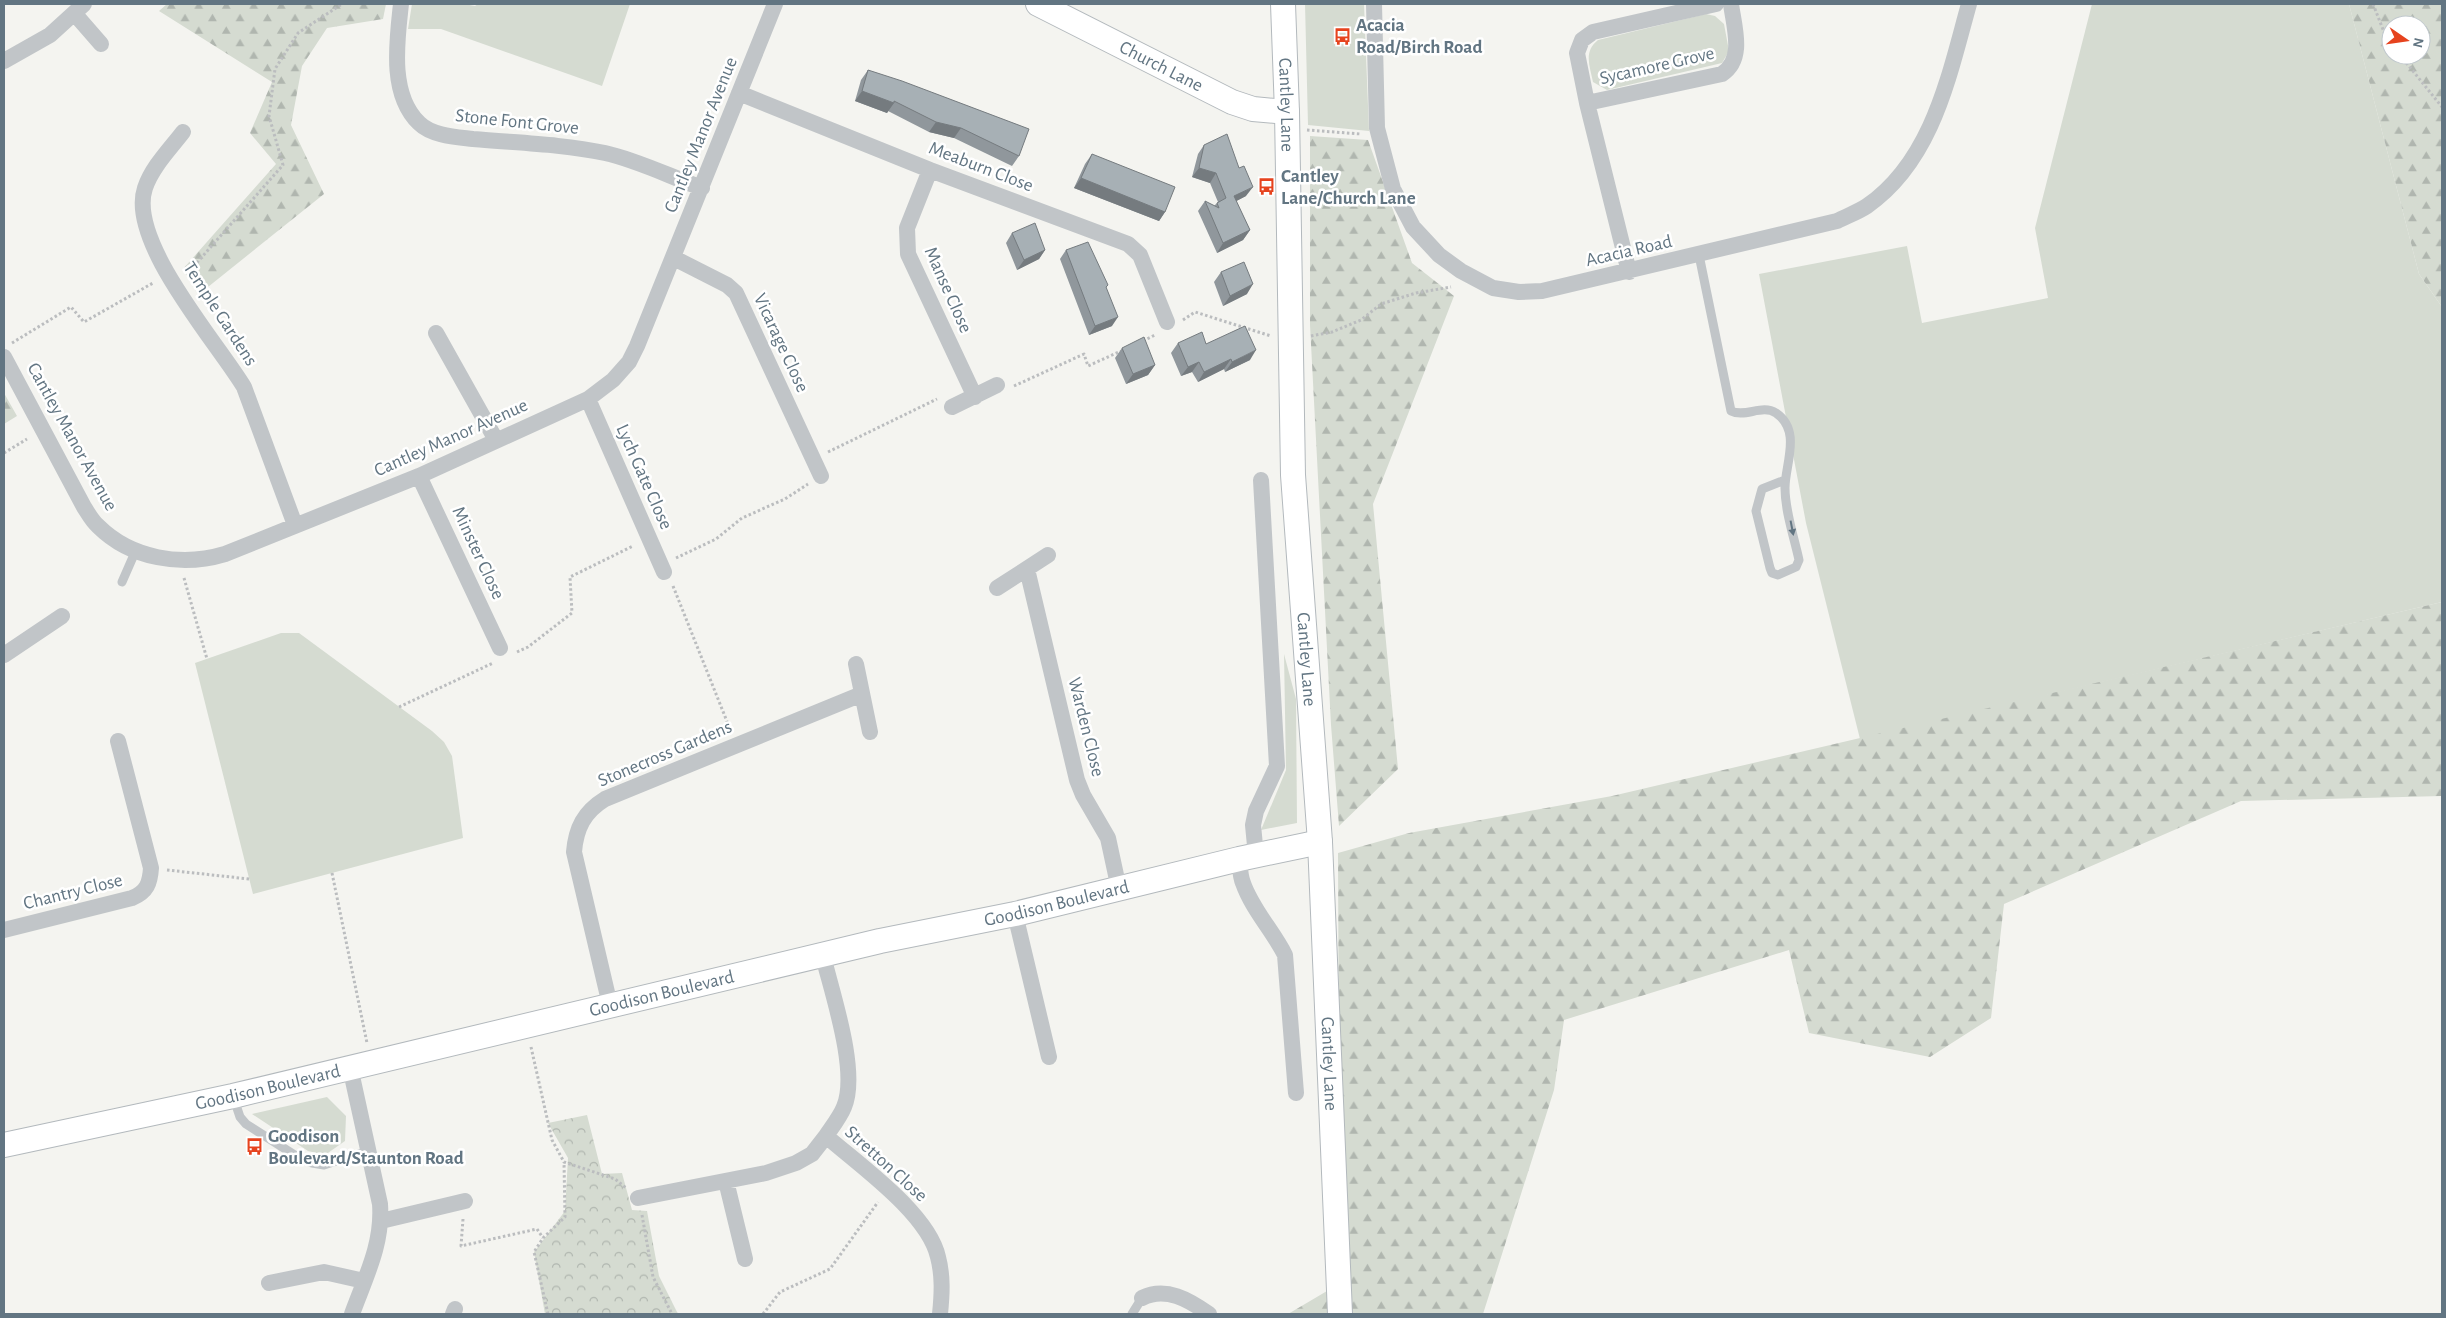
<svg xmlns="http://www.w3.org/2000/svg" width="2446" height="1318" viewBox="0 0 2446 1318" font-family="'Alegreya Sans',sans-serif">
<defs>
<pattern id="forest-firs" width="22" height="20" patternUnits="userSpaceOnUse" patternTransform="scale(1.25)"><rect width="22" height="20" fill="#d5dbd1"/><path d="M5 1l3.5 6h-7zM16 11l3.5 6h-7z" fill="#b0b6af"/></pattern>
<pattern id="park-crowns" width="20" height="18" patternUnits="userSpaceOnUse" patternTransform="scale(1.25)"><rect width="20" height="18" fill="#d5dbd1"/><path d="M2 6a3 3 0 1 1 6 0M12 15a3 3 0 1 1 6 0" fill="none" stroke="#b0b6af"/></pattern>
</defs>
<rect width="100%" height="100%" fill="#f4f4f0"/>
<path fill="#d5dbd1" d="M412,4H464L475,6L478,4H630L602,86L441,29H408Z
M1305,4H1364L1369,131L1308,125Z
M2092,4H2349L2419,274L2442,307V602L1860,739L1806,523L1759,274L1907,246L1922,323L2048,298L2035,228Z
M1706,14L1715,16L1724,24L1729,51L1722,63L1607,90L1593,82C1590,66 1583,52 1598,40Z
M281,633H299L432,731L444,742L452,756L463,838L253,894L195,663Z
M1284,654L1296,699L1297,823L1261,830L1286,770Z
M327,1097L346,1116L345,1141L325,1155L308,1151L252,1114Z"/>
<path fill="url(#forest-firs)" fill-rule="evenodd" d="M167,4H386L383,19L327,28L302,66L291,125L324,194L198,295L183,269L276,164L250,133L272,82L159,11Z
M2349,4H2442V307L2419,274ZM2391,25H2421V55H2391Z
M1310,136L1368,140L1412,263L1454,296L1373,504L1398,769L1339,826L1331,725L1310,325Z
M4,393L17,416L4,424Z
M2442,602V796L2241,801L2004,904L1991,1018L1930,1057L1809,1033L1789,950L1564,1020L1554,1090L1483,1314H1340L1338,853L1409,833L1612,796Z
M1327,1291V1314H1288Z"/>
<path fill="url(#park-crowns)" d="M587,1115L602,1174L622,1173L632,1210L647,1211L659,1276L678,1314H545L534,1252L565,1211L568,1158L548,1123Z"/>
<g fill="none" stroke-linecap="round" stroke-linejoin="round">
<defs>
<g id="secondary">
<path id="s1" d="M1038,4L1232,102L1253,109L1287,112"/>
<path id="s2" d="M1283,4L1287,112L1293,475L1320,842L1340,1314"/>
<path id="s3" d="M4,1145L233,1096L880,941L1015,914L1239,859L1320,842"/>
</g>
</defs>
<use href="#secondary" stroke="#b3b9bd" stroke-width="26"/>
<path stroke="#bbbdbf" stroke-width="3" stroke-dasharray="2.5 2.5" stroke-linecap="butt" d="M2373,4L2386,37L2391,43
M2400,55L2442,107
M1307,130L1361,134
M187,274L283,165L269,116L275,69L298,33L342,4
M1183,320L1195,312L1271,336
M1311,336L1332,332L1361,320L1381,304L1416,293L1451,287
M1143,341L1155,335
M12,343L71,307L84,322L153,283
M1014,386L1084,354L1088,366L1121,351
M828,452L937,399
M4,453L27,439
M676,558L716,539L742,518L785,499L808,484
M184,578L207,659
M673,586L730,729
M517,652L528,647L572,613L570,577L633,546
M399,707L493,663
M167,870L249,879
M332,873L367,1043
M531,1047L552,1140L564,1162L615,1179L626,1188
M642,1215L653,1277L672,1314
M463,1219L461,1246L537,1229L543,1238
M548,1314L534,1252L543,1238L565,1217L564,1162
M763,1314L780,1292L830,1269L878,1202"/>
<path stroke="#c1c5c8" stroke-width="9" d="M1699,255L1731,411C1745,418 1762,404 1776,413C1802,431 1785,464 1785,488C1785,511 1794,537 1799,560L1796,567L1778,575L1772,573L1770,568L1756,511L1762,489L1785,480
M122,582L136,550
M233,1096L240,1117L246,1124L301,1159L312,1163L324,1165L368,1151
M1132,1314L1142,1298"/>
<path stroke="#c1c5c8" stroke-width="16" d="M401,4C397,41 389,94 419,123C432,136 457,137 473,139C517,143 562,144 605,153C637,160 671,177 702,188
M1374,4L1377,128L1393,189L1413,227L1439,255L1461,271L1493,288L1519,292L1542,291L1837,221C1847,216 1858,212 1867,206C1933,160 1949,75 1969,4
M74,13L101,44
M4,61L50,35L84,4
M739,93L930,170L1128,244L1140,255L1167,322
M1587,103L1722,74C1745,59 1734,27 1731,4
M183,132C170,149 152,167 145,188C127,241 217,342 244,387L295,525
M930,170L907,228L908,254L975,397
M674,258L727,285L736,293L821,476
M1629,272L1587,103L1577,53L1582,40L1593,32L1716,4
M436,333L496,440
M4,357L84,507C88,513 92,521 98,526C131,559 182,567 225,554L419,476L588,399L613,380L629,362L637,346L775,4
M588,399L664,572
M952,407L997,385
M419,476L500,648
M1027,569L1077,780L1083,795L1108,838L1119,889
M997,588L1048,555
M4,655L62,616
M856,664L870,732
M1256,856L1253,825L1256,811L1277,766L1261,480
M1239,859C1240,867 1240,876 1243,883C1252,909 1273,931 1285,955L1296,1093
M1015,914L1049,1057
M4,930L132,898C147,892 150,883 151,868L118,741
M823,956C832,993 859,1072 844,1107C840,1117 832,1127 826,1136C859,1165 928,1213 938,1257C943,1276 942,1294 940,1314
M610,1005L574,852C576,828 584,812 605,799L862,694
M350,1067L380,1204C383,1244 365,1278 352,1314
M726,1181L745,1259
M638,1198L766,1173L796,1163L812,1154L826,1136
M381,1221L465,1201
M269,1283L324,1272L364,1281
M1142,1298C1166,1286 1189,1300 1209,1314
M453,1314L455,1309"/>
<use href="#secondary" stroke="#fff" stroke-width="24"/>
</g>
<path fill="#90979c" d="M868,70L1019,156L1012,166L954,138L929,132L888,111L887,113L855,101L861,80Z
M1204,145L1246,196L1236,201L1250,230L1243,240L1217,253L1198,211L1205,201L1214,206L1218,202L1210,183L1192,177L1198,154Z
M1092,154L1165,212L1159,221L1074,188L1085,164Z
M1012,233L1045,250L1039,259L1017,270L1006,243Z
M1066,250L1108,285L1106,288L1112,326L1089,335L1060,259Z
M1221,272L1247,294L1223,306L1214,282Z
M1178,343L1206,344L1250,360L1225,372L1224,369L1198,382L1192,372L1181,376L1171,353Z
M1122,348L1155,365L1148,375L1126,384L1115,358Z"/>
<path fill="#757b7f" d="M862,91L894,103L887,113L855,101Z
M936,122L961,128L954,138L929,132Z
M1199,168L1216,173L1210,183L1192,177Z
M1081,178L1165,212L1159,221L1074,188Z
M1253,187L1246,196L1227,206L1234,196Z
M1250,230L1243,240L1217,253L1223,243Z
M1045,250L1039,259L1017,270L1024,260Z
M1253,284L1247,294L1223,306L1230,296Z
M1118,317L1112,326L1089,335L1095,326Z
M1256,350L1250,360L1225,372L1232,362Z
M1231,359L1224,369L1198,382L1204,372Z
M1199,362L1192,372L1181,376L1188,367Z
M1155,365L1148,375L1126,384L1133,374Z"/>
<path fill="#a7b0b5" stroke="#757b7f" d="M868,70L902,81L1029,129L1019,156L961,128L936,122L894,101V103L862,91Z
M1227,134L1239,168L1244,166L1253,187L1234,196L1250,230L1223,243L1205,201L1219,208L1217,203L1226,198L1216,173L1199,168L1204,145Z
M1092,154L1175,187L1165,212L1081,178Z
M1035,223L1045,250L1024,260L1012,233Z
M1088,242L1108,285L1106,287L1118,317L1095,326L1066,250Z
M1244,262L1253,284L1230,296L1221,272Z
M1245,326L1256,350L1232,362L1231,359L1204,372L1199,362L1188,367L1178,343L1202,332L1206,344Z
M1144,337L1155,365L1133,374L1122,348Z"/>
<defs><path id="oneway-solid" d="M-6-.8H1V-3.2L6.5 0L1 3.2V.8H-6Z" transform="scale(1.25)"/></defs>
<use fill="#627582" href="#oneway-solid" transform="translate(1792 528) rotate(79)"/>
<defs>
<symbol id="bus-bare" viewBox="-9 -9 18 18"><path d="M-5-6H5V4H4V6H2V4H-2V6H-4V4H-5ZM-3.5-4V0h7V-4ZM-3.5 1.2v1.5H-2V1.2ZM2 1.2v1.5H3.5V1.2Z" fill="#e6431e" stroke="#fff" stroke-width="2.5" paint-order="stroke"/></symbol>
</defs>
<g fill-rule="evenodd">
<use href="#bus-bare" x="1330" y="24" width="25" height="25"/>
<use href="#bus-bare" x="1254" y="174" width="25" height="25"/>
<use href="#bus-bare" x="242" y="1134" width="25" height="25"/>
</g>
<g text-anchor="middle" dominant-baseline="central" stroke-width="5" stroke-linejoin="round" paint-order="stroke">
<g font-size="19" font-weight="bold" fill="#627582" stroke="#fff" text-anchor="start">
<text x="1356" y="25">Acacia<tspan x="1356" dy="22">Road/Birch Road</tspan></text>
<text x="1281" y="176">Cantley<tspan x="1281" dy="22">Lane/Church Lane</tspan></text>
<text x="268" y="1136">Goodison<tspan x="268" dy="22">Boulevard/Staunton Road</tspan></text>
</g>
<g font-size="19" fill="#627582" stroke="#fff">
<text stroke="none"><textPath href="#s1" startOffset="138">Church Lane</textPath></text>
<text transform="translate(1657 66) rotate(-13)">Sycamore Grove</text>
<text stroke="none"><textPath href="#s2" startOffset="101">Cantley Lane</textPath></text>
<text transform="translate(517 122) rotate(6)">Stone Font Grove</text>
<text transform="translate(701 135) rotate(-68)">Cantley Manor Avenue</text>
<text transform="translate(981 167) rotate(21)">Meaburn Close</text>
<text transform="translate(1629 251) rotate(-13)">Acacia Road</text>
<text transform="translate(948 290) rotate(66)">Manse Close</text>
<text transform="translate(220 314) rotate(57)">Temple Gardens</text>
<text transform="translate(781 343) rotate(65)">Vicarage Close</text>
<text transform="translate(72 437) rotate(61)">Cantley Manor Avenue</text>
<text transform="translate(451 438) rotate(-24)">Cantley Manor Avenue</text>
<text transform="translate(644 477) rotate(66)">Lych Gate Close</text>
<text transform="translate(478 553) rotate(65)">Minster Close</text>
<text stroke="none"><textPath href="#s2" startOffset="656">Cantley Lane</textPath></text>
<text transform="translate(1086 727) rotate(76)">Warden Close</text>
<text transform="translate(665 754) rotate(-23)">Stonecross Gardens</text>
<text transform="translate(73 892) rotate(-14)">Chantry Close</text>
<text stroke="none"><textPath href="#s3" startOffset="1080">Goodison Boulevard</textPath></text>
<text stroke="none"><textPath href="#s3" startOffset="675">Goodison Boulevard</textPath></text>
<text stroke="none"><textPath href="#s2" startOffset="1061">Cantley Lane</textPath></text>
<text stroke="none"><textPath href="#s3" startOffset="270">Goodison Boulevard</textPath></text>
<text transform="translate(886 1164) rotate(42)">Stretton Close</text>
</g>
</g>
<rect width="2446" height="1318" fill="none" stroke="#627582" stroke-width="10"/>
<g transform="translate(2406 40) rotate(103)"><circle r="24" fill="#ffffff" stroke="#c0c8cd"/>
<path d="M0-4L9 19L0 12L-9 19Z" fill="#e6431e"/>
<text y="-8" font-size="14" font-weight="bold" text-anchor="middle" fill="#627582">N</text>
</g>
</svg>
